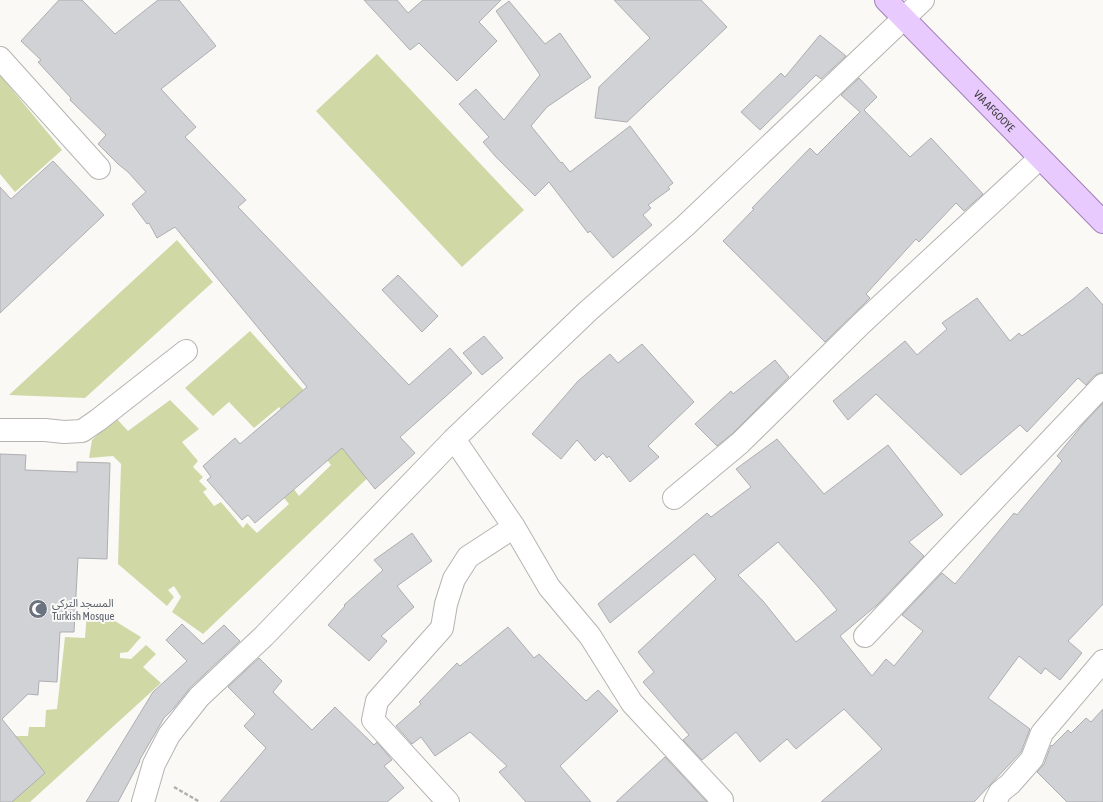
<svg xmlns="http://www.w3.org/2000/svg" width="1103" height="802" viewBox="0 0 1103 802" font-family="'Asap Condensed','Noto Sans Arabic',sans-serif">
<rect width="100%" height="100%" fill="#faf9f6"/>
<path fill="#d0d9a6" d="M377,54L524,210L462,267L316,111Z
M0,75L62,150L15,192L0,174Z
M177,240L213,282L85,398L9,395Z
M250,331L376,470L203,634L172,612L181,597L174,586L168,590L174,597L167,606L118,564L121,464L113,456L89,458L92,440L116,418L128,431L170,400L199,429L182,442L198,461L193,467L203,477L199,481L207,489L203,492L214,506L221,502L243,528L247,523L257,533L289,504L280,493L291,485L299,496L331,465C316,444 295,428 279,407L254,428L229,402L213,416L185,388Z
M87,611L110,618L141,637L128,652L120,653V658L131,659L146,645L156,654L143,667L161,683L30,802H0V736H28L29,727H45L46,710L57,709L65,637L85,638Z"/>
<path fill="#d1d2d5" stroke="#adaeb1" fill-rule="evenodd" d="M59,0H82L115,34L158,0H179L216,46L161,89L196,127L185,137L246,200L238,207L409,385L450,348L472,373L400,437L415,453L375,489L342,448L255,523L248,515L242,520L207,480L211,477L203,466L235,438L240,444L307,387L175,227L157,238L149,223L147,224L132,204L146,192L128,172L118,164L98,144L106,135L70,100L71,98L38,62L41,60L21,41Z
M364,0H397L408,13L423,0H501L479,22L497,41L457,81L419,43L410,50Z
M614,0H701L727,27L627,122L595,118L599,87L650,38Z
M509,1L545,44L560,33L591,77L547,107L531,126L561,163L562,162L570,172L630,126L673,183L668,187L670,189L648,205L651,208L643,215L652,225L613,258L590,231L588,233L549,182L535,196L496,157L483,142L489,137L459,104L476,89L504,120L540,75L496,11Z
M820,35L846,56L821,79L816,75L760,130L741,112L781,73L785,77Z
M859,78L877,97L864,110L910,157L931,138L983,194L964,211L956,203L919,242L916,239L866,294L870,298L825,342L723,241L754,209L752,208L810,148L817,155L860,112L841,95Z
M53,161L104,215L0,313V187L11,199Z
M398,275L438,316L422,332L382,290Z
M1087,287L1103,305V373H1099L1094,376L1086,385L1078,378L1027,432L1020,425L961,475L876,394L848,420L833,401L905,341L917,355L947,329L942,323L977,298L1010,341L1019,333L1022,336L1073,299Z
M484,336L503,358L482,375L463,353Z
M642,344L694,402L648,446L659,457L630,482L609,456L607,458L603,453L595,461L577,440L561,459L532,434L578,381L610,354L618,363Z
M775,360L789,377L732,434L717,446L695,424L731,391L733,394Z
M1103,403V604L1068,641L1082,653L1060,680L1045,668L1041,674L1019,656L988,698L1030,729L1021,752L974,802H821L882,749L844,709L796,749L787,739L760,762L736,732L702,760L683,740L689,735L643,682L654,672L638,652L716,579L694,554L610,623L598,604L707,513L711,517L751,487L736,469L777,439L824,494L888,445L943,515L909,542L924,556L877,605L840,636L872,676L886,659L894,666L923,631L902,615L942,573L955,584L1014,513L1017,515L1062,461L1057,456L1083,424ZM778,542L819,588L837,610L796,642L763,601L738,575Z
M0,454L26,455L25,470L77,472V462L110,463L107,559L78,558L74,632H60L57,682L39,681L38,695L28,694L2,719L45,773L12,802H0Z
M412,533L432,561L397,586L414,607L381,636L387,641L369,661L328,625L345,606L344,605L383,570L374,560Z
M182,624L203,644L224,625L240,641L190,688L174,708L164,718L139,761H140L118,802H86L153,692L187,661L166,640Z
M508,627L534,658L539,654L586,701L598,690L618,711L560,766L591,802H526L499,772L507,766L470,732L435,756L421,737L412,744L396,726L421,704L419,702L457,663L460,666Z
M259,658L282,681L273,692L312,730L335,707L374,745L377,742L392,760L384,766L404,788L387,802H220L266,748L244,726L255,714L228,687Z
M1103,709V802H1067L1037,772L1044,764L1051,745L1052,746L1068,730L1071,733L1086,718L1091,722Z
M665,757L707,802H616Z"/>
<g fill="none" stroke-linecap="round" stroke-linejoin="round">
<defs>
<path id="minor" d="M0,58L99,168
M0,430H45L64,432L82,431L98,420L186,351
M454,439L514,527L549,587L590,636L632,703L722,800
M674,498L740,443L862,323L1040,158
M865,636L1103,385
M143,802L154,764L169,735L199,697L264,636L454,439L588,311L685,226L923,0
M448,802L373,720L377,701L442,628L446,604L454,579L468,557L514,527
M995,802L1000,792L1010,784L1032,759L1042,733L1103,661"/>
<g id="major">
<path id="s1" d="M886,0L1103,222"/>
</g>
</defs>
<use href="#minor" stroke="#b5b4b1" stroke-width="24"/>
<use href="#major" stroke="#a281b8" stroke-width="24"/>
<path stroke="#afafac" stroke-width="2.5" stroke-dasharray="4 2" stroke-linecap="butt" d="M174,787L200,802"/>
<use href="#minor" stroke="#fff" stroke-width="22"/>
<use href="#major" stroke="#e9cafe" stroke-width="22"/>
</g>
<defs>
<symbol id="mosque-disc" viewBox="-11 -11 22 22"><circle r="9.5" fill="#6b7280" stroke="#faf9f6"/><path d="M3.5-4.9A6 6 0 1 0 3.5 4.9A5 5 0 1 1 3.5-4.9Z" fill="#fff"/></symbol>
</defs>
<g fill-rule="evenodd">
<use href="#mosque-disc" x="27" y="598" width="22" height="22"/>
</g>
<g text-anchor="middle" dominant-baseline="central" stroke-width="4" stroke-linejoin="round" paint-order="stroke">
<g font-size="11" fill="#3a3a39" stroke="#faf9f6">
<text stroke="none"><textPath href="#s1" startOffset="155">VIA AFGOOYE</textPath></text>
</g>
<g font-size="11" fill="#5b616d" stroke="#faf9f6" text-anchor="start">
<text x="52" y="603">المسجد التركي<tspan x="52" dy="13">Turkish Mosque</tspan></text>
</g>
</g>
</svg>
